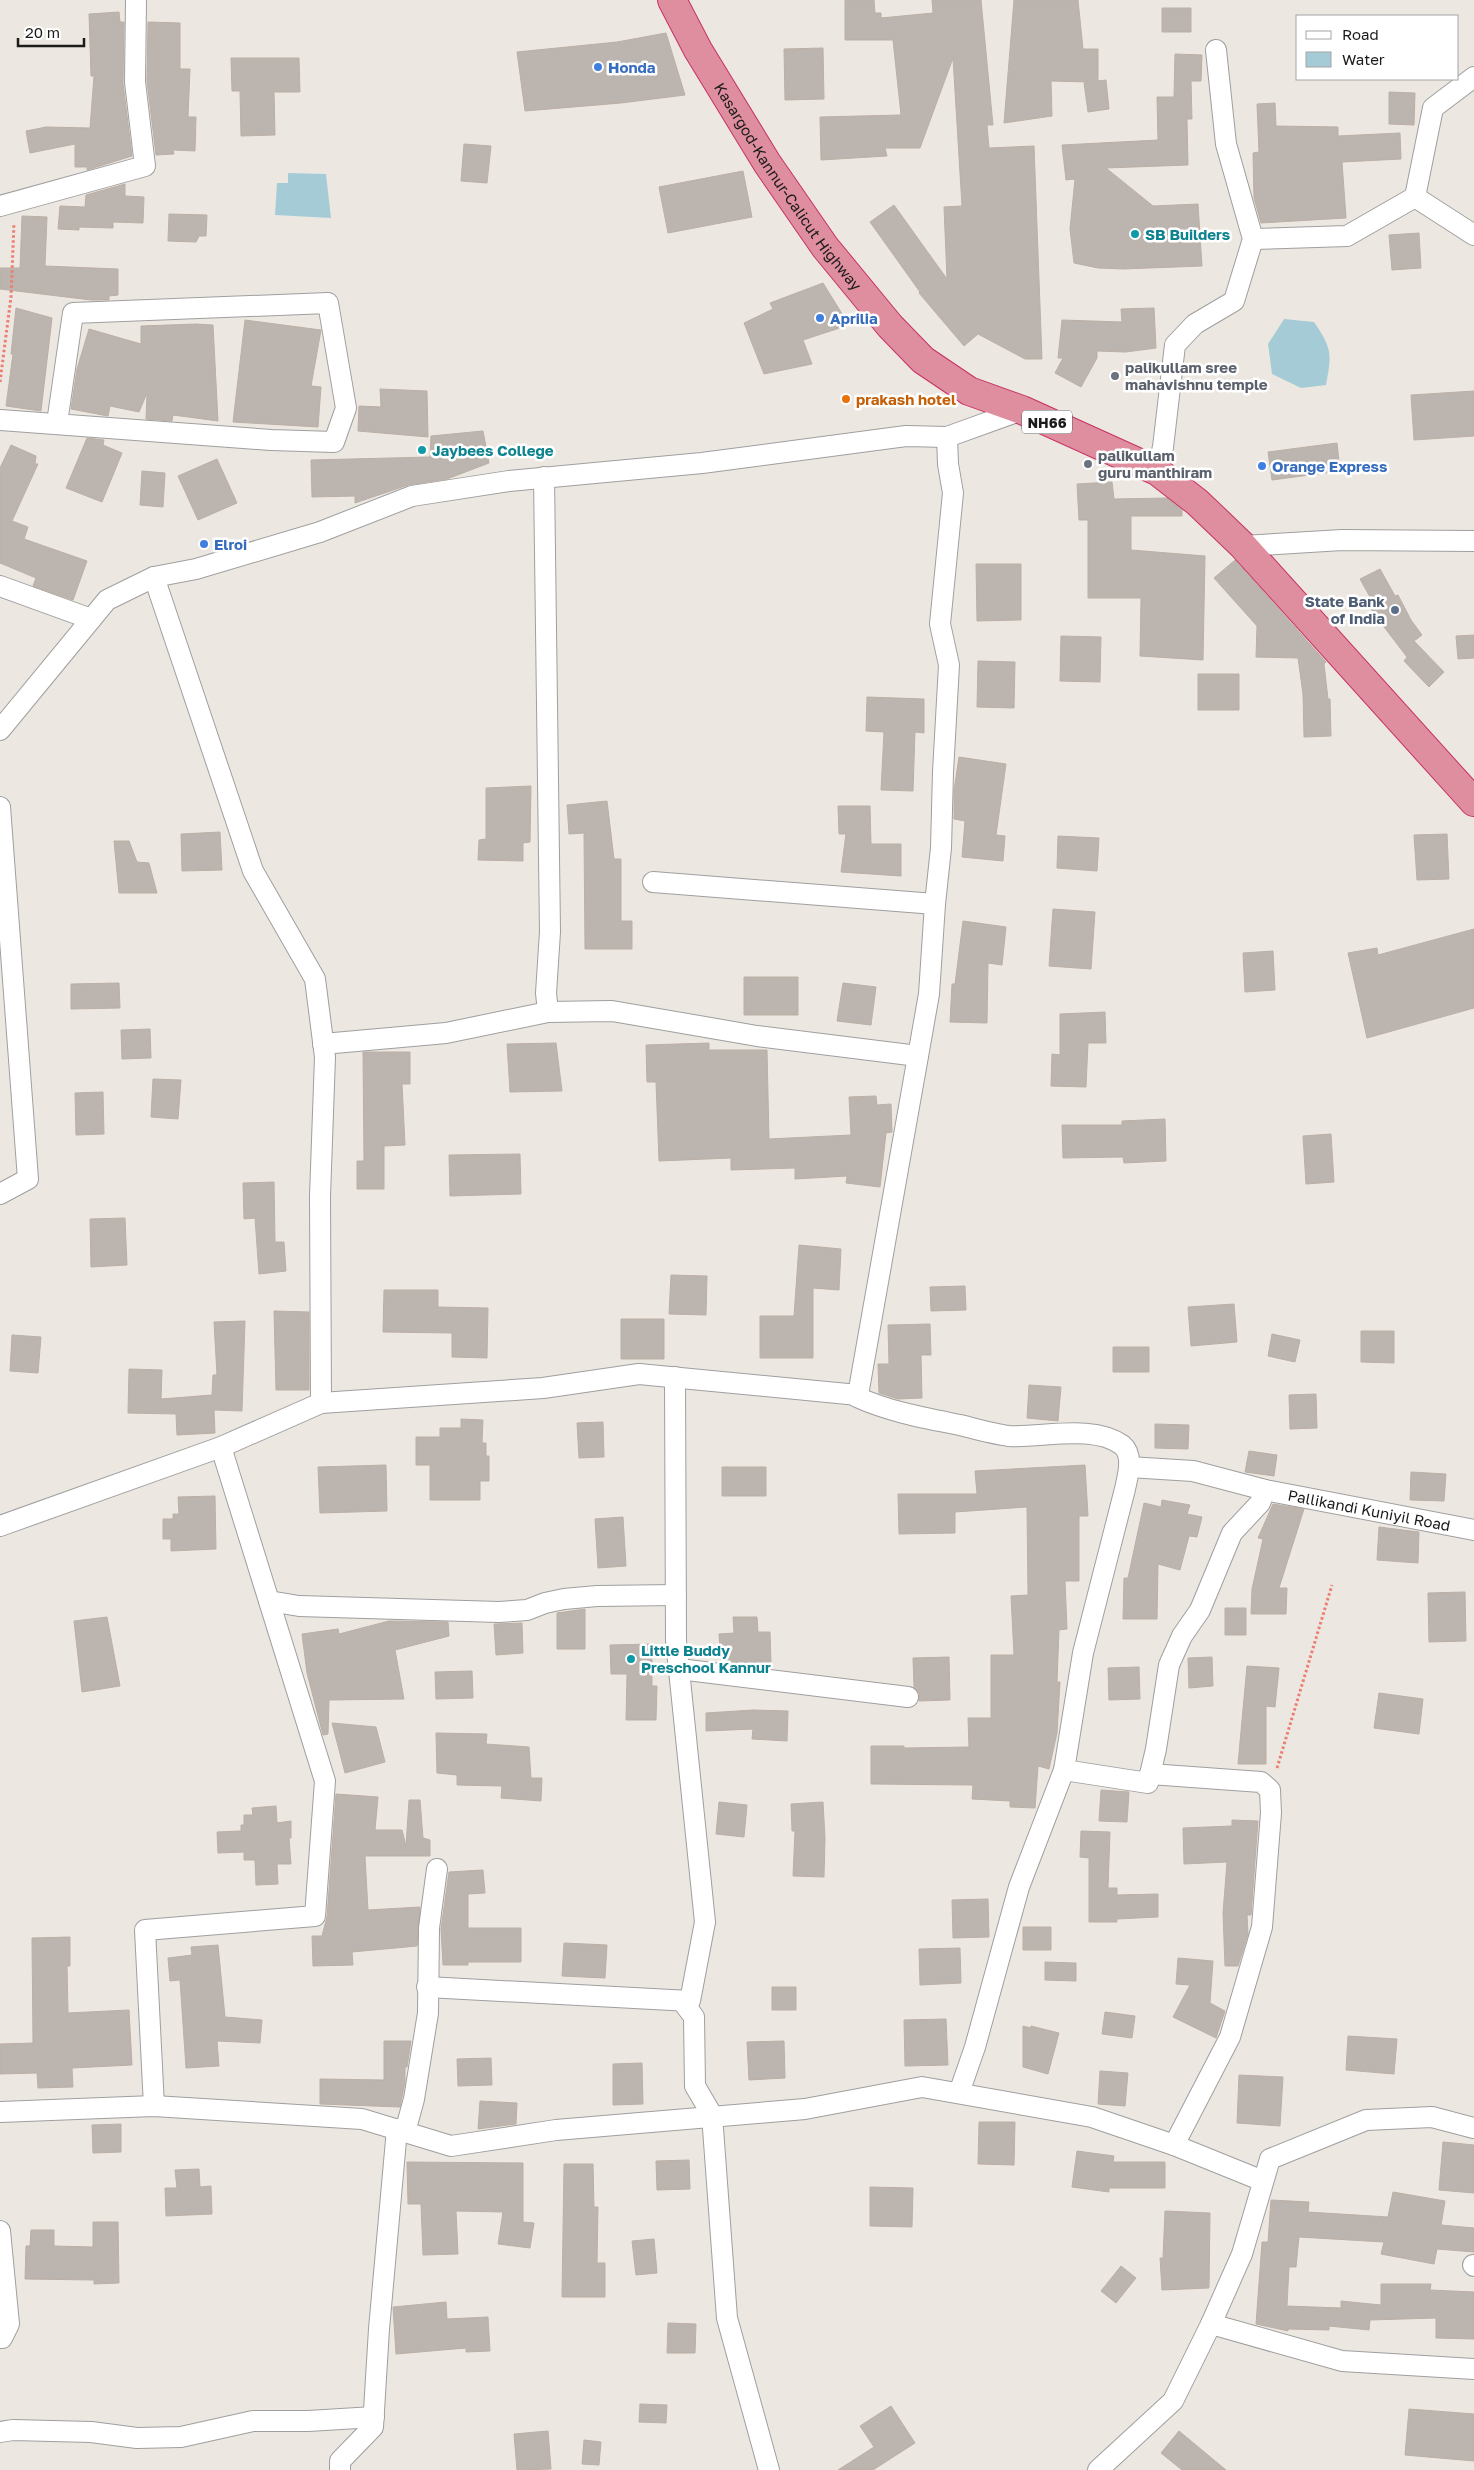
<svg xmlns="http://www.w3.org/2000/svg" width="1474" height="2470" viewBox="0 0 1474 2470" font-family="'Golos Text',sans-serif">
<rect width="100%" height="100%" fill="#ece8e1"/>
<path fill="#a5ccd6" d="M288,173L326,174L331,218L275,215L277,183H288Z
M1284,319L1314,322C1332,348 1332,354 1326,385L1301,388L1272,374L1268,344Z"/>
<path fill="#bcb4ae" stroke="#bcafa5" d="M845,0H874L875,13H881V18L933,13L932,0H981L993,125H987L989,148L1034,146L1042,359H1025L978,334L964,346L919,293L920,292L870,222L894,205L947,279L944,207L962,206L953,58L920,148H885L887,156L821,160L820,117L901,115L893,40H845Z
M1014,0H1078L1083,49H1098V81L1106,80L1109,109L1088,112L1084,83L1089,82L1051,81L1052,116L1004,123Z
M1162,8H1191V32H1162Z
M119,12L120,22H124L123,83L132,156L87,170V167H75V144L30,153L26,131L46,127L90,128L94,76H91L89,14Z
M148,22L180,23V69H190L188,117H196L195,151L173,150L174,154L156,155L147,81Z
M666,33L685,95L621,103L525,111L517,52L617,42Z
M823,48L824,99L785,100L784,49Z
M1175,54L1202,55L1201,81H1191L1192,119H1187L1188,165L1106,168L1153,206L1198,204L1202,266L1123,269L1098,268L1074,263L1070,229L1075,179L1066,180L1062,145L1158,140L1157,97H1174Z
M231,58H299L300,92H274L275,135L241,136L240,91H232Z
M1389,92L1415,93L1414,125L1389,124Z
M1275,103L1276,126L1338,127V136L1400,133L1401,159L1342,162L1346,218L1261,223L1254,198L1253,153L1259,152L1257,104Z
M464,144L491,146L487,183L461,181Z
M743,171L752,217L668,233L659,187Z
M125,184V196L144,197L143,223L113,222V228L79,227V230L58,229L60,206L85,207L86,195Z
M169,214L207,215L206,236H199L196,242L168,241Z
M22,216L47,217L45,266L118,269V295L109,296V300H91L0,289V268H20Z
M1419,233L1421,268L1392,270L1389,235Z
M823,283L849,325L803,340L812,364L764,374L744,323L773,309L770,303Z
M16,308L52,318L41,411L6,406L13,354H11Z
M1154,308L1156,348L1126,352L1097,351V358L1081,387L1055,373L1063,358H1058L1062,320L1122,322L1121,309Z
M245,320L321,330L311,386L321,387L318,427L233,422Z
M196,324L213,325L218,421L173,415L172,421L146,419L147,393L139,412L110,406L108,416L71,409L77,369L89,329L141,344V326Z
M380,389L427,391L428,437L358,431L359,406L381,407Z
M1474,391V436L1414,440L1411,395Z
M483,431L489,463L447,479L408,485L355,503V496L312,497L311,460L430,457L431,436Z
M87,438L104,440L103,445L122,453L102,502L66,488Z
M1337,443L1340,471L1272,480L1268,452Z
M11,445L36,456L35,464H38L12,521L28,527L24,539L87,561L73,600L33,586L36,578L0,563V468Z
M217,459L237,503L198,520L178,476Z
M142,471L165,473L163,507L140,505Z
M1112,482L1114,499L1167,498L1182,510V516H1131V550L1205,556L1203,660L1140,656L1141,598H1088V520H1079L1077,484Z
M1235,560L1326,662L1324,664L1328,699H1330L1331,736L1304,737L1303,694L1298,658L1256,657L1257,626L1214,578Z
M976,564H1021V620L977,621Z
M1380,569L1395,596L1398,595L1411,620L1422,635L1414,641L1444,672L1429,687L1404,661L1407,657L1381,623L1379,624L1371,608L1375,606L1360,579Z
M1474,635V658L1458,659L1456,636Z
M1061,636L1101,637L1100,682L1060,681Z
M978,661L1015,662L1014,708L977,707Z
M1198,674H1239V710H1198Z
M867,697L924,699V733L915,732L913,791L881,790L884,732L866,731Z
M959,757L1006,764L996,835L1005,836L1003,861L962,857L965,821L954,819V790Z
M531,786L530,842L523,843V861L478,860L479,840L486,839V788Z
M607,801L614,859H621V921H632V949H585L584,833L569,834L567,805Z
M838,806H870L871,844H901V876L841,872L846,834H839Z
M220,832L222,870L182,871L181,834Z
M1447,834L1449,879L1417,880L1414,835Z
M1058,836L1099,838L1097,871L1057,868Z
M114,841H129L137,862L149,863L157,893H119Z
M1053,909L1095,912L1091,969L1049,966Z
M963,921L1006,927L1002,965L988,963L987,1023L950,1022L952,984H955Z
M1474,929V1008L1367,1038L1348,953L1377,948L1378,955Z
M1273,951L1275,990L1245,992L1243,953Z
M744,977H798V1015H744Z
M119,983L120,1008L71,1009V984Z
M843,983L876,987L871,1025L837,1021Z
M1105,1012L1106,1043H1088L1086,1087L1051,1086L1052,1054L1060,1055V1014Z
M150,1029L151,1058L122,1059L121,1030Z
M556,1043L562,1091L510,1092L507,1044Z
M709,1043V1050H767L769,1139L851,1135L849,1097L876,1096L877,1105L891,1104L892,1132L886,1133L880,1187L846,1183L847,1176L795,1179V1168L731,1170V1158L659,1161L656,1082H647L646,1045Z
M363,1052H410V1084H402L405,1145L384,1146V1189H357V1161H364Z
M153,1079L181,1080L178,1119L151,1117Z
M103,1092L104,1134L76,1135L75,1093Z
M1165,1119L1166,1161L1124,1163L1123,1157L1063,1158L1062,1125H1122V1121Z
M1331,1134L1334,1182L1306,1184L1303,1136Z
M520,1154L521,1194L450,1196L449,1155Z
M274,1182L275,1242H284L286,1271L259,1274L255,1218L244,1219L243,1183Z
M125,1218L127,1265L91,1267L90,1219Z
M799,1245L841,1249L839,1290L813,1288V1358H760V1316H794Z
M671,1275L707,1276L706,1315L669,1314Z
M965,1286L966,1310L931,1311L930,1287Z
M384,1290H438V1307L488,1308L487,1358L452,1357V1333L383,1332Z
M1234,1304L1237,1342L1191,1346L1188,1307Z
M274,1311L309,1312V1390H276Z
M621,1319H664V1359H621Z
M245,1321L242,1411L214,1410L215,1433L177,1435L176,1414L128,1413L129,1369L162,1370L161,1399L212,1395L213,1375H217L214,1322Z
M930,1324L931,1355H921L922,1398L898,1399L879,1393L878,1364H889L888,1325Z
M1361,1331H1394V1363L1361,1362Z
M1272,1334L1300,1340L1295,1362L1268,1356Z
M12,1335L41,1337L38,1373L10,1371Z
M1113,1347H1149V1372H1113Z
M1029,1385L1061,1387L1058,1421L1027,1418Z
M1316,1394L1317,1428L1290,1429L1289,1395Z
M461,1419L483,1420L482,1443H486V1456H489V1481H480V1500H430V1465H416V1437H440V1428H461Z
M603,1422L604,1457L579,1458L577,1423Z
M1155,1424L1189,1425L1188,1449L1155,1448Z
M1249,1451L1277,1455L1274,1476L1245,1472Z
M386,1465L387,1511L320,1513L318,1467Z
M1085,1465L1088,1516H1079V1581H1065L1067,1629L1059,1630L1057,1682H1060L1057,1733L1049,1769L1038,1766L1035,1808L1010,1807V1801L972,1799L973,1785L871,1784V1746H904V1748L969,1747L968,1718H991V1655H1014L1011,1596L1028,1595L1027,1507L955,1512V1533L899,1534L898,1494H977L975,1471Z
M722,1467H766V1496H722Z
M1411,1472L1446,1474L1444,1501L1410,1500Z
M215,1496L216,1549L171,1551V1539H163V1519H173V1514H179L178,1497Z
M1162,1500L1190,1505L1187,1514L1202,1517L1197,1537L1189,1536L1180,1570L1158,1564L1157,1619H1123L1124,1578H1128L1144,1503L1161,1507Z
M1273,1504L1304,1509L1279,1588H1287L1286,1614H1251L1252,1589L1263,1539L1258,1538Z
M623,1517L626,1566L598,1568L595,1519Z
M1379,1527L1419,1532L1418,1563L1377,1560Z
M1465,1592L1466,1641L1429,1642L1428,1593Z
M1225,1608H1246V1635H1225Z
M585,1609V1649H557V1613Z
M107,1617L120,1686L82,1692L74,1621Z
M733,1617H757L758,1632H770L771,1663H765V1667H762L721,1662L719,1634L734,1633Z
M389,1621L448,1622L449,1636L395,1650L404,1699L329,1700L328,1734L323,1735L307,1673L302,1634L338,1629L339,1634Z
M522,1623L523,1653L496,1655L494,1624Z
M652,1644V1686H657L656,1720H626L627,1674H611L610,1645Z
M949,1657L950,1700L919,1701V1693L914,1687L913,1658Z
M1212,1657L1213,1686L1189,1688L1188,1658Z
M1247,1666L1279,1668L1275,1707L1266,1706V1764H1238Z
M1139,1667L1140,1699L1109,1700L1108,1668Z
M472,1671L473,1698L436,1699L435,1672Z
M1379,1693L1423,1699L1419,1734L1374,1728Z
M753,1710L788,1711L787,1741L752,1739L753,1729L706,1731V1713Z
M332,1723L376,1727L385,1762L345,1773Z
M436,1733L487,1734L486,1744L529,1747L531,1778H542L541,1801L501,1798L502,1786L457,1785V1775L437,1773Z
M1101,1790L1129,1792L1127,1822L1099,1821Z
M336,1794L378,1797L375,1830H402L406,1846L409,1800H420L423,1838L430,1840V1856H365L368,1910L420,1907L417,1946L352,1952L353,1965L313,1966L312,1936H322L327,1917Z
M719,1802L747,1805L744,1837L716,1834Z
M823,1802L825,1838L824,1877L793,1876L795,1831H792L791,1804Z
M276,1806L277,1823L291,1821V1838H289L291,1864H277L278,1884L256,1885L255,1860H244V1852L218,1853L217,1832L241,1831V1825H244V1815H253L252,1808Z
M1232,1820L1258,1821L1251,1915H1247L1248,1934L1238,1966H1225L1223,1913L1227,1862L1184,1864L1183,1828L1232,1826Z
M1081,1831L1110,1832L1108,1888H1117V1895L1158,1894V1917L1117,1919V1922H1089V1858L1080,1857Z
M483,1870L485,1893L468,1894V1928H521V1962H468V1965H443L441,1929L449,1872Z
M988,1899L989,1937L953,1938L952,1900Z
M1023,1927H1051V1950H1023Z
M70,1937V1966H67L68,2013L129,2010L132,2065L72,2068L73,2087L38,2088L37,2073L0,2074V2044L33,2043L32,1938Z
M564,1943L607,1945L605,1978L562,1976Z
M218,1945L225,2017L262,2020L260,2043L217,2041L219,2066L186,2068L180,1980L170,1981L168,1958L192,1955L191,1947Z
M960,1948L961,1983L920,1985L919,1949Z
M1178,1958L1213,1961L1210,2003L1225,2011L1216,2038L1173,2017L1190,1985L1176,1984Z
M1045,1962L1076,1963V1981L1045,1980Z
M772,1987H796V2010H772Z
M1105,2012L1135,2016L1132,2038L1102,2034Z
M946,2019L948,2065L905,2066L904,2020Z
M1023,2026L1031,2028V2026L1059,2033L1048,2074L1023,2067Z
M1348,2036L1397,2039L1394,2074L1346,2070Z
M384,2041H411L407,2067H405V2082L400,2107L320,2104V2079L384,2080Z
M784,2041L785,2078L749,2080L747,2042Z
M491,2058L492,2085L458,2086L457,2059Z
M642,2063L643,2104L613,2105V2064Z
M1100,2071L1128,2073L1125,2106L1098,2104Z
M1239,2075L1283,2077L1280,2126L1237,2123Z
M480,2101L517,2103L516,2124L478,2129Z
M979,2122H1015L1014,2165L978,2164Z
M121,2124V2152L93,2153L92,2125Z
M1443,2142L1474,2145V2193L1439,2190Z
M1077,2151L1114,2156L1113,2162H1165V2188H1109V2192L1072,2187Z
M689,2160L690,2189L657,2190L656,2161Z
M407,2162L523,2163V2222L534,2223L530,2248L498,2244L503,2212L456,2211L458,2254L423,2255L421,2204H408Z
M564,2164H593L594,2207H598L597,2263H605V2297H562Z
M199,2169L200,2187L211,2186L212,2214L166,2216L165,2188H177L175,2170Z
M870,2187L913,2188L912,2227L870,2226Z
M1393,2192L1445,2201L1441,2225L1474,2228V2252L1437,2249L1434,2264L1381,2254L1384,2242L1299,2237L1296,2267H1289L1287,2306L1341,2308V2301L1381,2305V2284H1431L1430,2290L1474,2292V2339L1436,2338V2318L1370,2320L1369,2330L1329,2326V2330L1288,2329V2331L1256,2324L1262,2242H1268L1271,2200L1309,2202L1308,2212L1388,2217Z
M1165,2211L1210,2213L1209,2288L1162,2290L1160,2258H1163Z
M93,2222H118L119,2283L94,2284V2280L25,2279L26,2246H30L31,2230H54V2246L93,2247Z
M654,2239L657,2273L636,2275L632,2241Z
M1121,2266L1136,2278L1116,2303L1101,2291Z
M446,2302L447,2319L488,2317L490,2351L466,2352V2348L396,2354L393,2307Z
M668,2323L696,2324L695,2353H667Z
M640,2404L667,2405L666,2423L639,2422Z
M891,2406L915,2443L873,2470H838L874,2447L860,2426Z
M1409,2409L1474,2414V2461L1405,2455Z
M548,2431L551,2469L517,2470L514,2434Z
M1179,2431L1226,2470H1182L1161,2453Z
M584,2440L601,2442L599,2465L582,2464Z"/>
<g fill="none" stroke-linecap="round" stroke-linejoin="round">
<defs>
<g id="street">
<path d="M1415,197L1474,235"/>
<path d="M0,206L145,166L135,82L136,0"/>
<path d="M1253,239L1347,236L1415,197L1433,108L1474,77"/>
<path d="M0,420L271,440L334,442L346,408L328,303L73,313L57,423"/>
<path d="M1157,471L1163,447L1175,345L1195,324L1234,301L1253,239L1226,144L1216,50"/>
<path d="M544,477L550,932L546,993L548,1012L612,1011L757,1036L918,1056"/>
<path d="M1243,546L1342,540L1474,541"/>
<path d="M154,577L253,871L315,979L325,1057L320,1196L321,1403"/>
<path d="M0,586L91,619"/>
<path d="M0,730L107,600L154,577L196,569L320,532L412,496L509,481L702,463L906,436L947,437L1022,410"/>
<path d="M0,807L28,1179L0,1194"/>
<path d="M653,882L935,904"/>
<path d="M323,1044L446,1033L548,1012"/>
<path d="M858,1395L857,1397C890,1412 925,1418 960,1425C976,1429 993,1434 1009,1436C1042,1438 1093,1424 1122,1445C1134,1455 1128,1475 1125,1489L1083,1653L1064,1770L1019,1887L975,2047L959,2093"/>
<path d="M221,1447L321,1403L543,1388L639,1374L858,1395L929,994L935,904L941,848L943,772L949,665L940,624L953,493L948,464L947,437"/>
<path id="s1" d="M1265,1490L1474,1530"/>
<path d="M0,1526L221,1447L325,1781L315,1916L145,1930L154,2106"/>
<path d="M269,1601L299,1606L499,1612L527,1610L545,1603L564,1599L597,1596L676,1595"/>
<path d="M679,1669L908,1697"/>
<path d="M1064,1770L1148,1783L1156,1749L1169,1665L1182,1636L1200,1610L1232,1533L1260,1503L1265,1490L1193,1471L1129,1467"/>
<path d="M1150,1774L1261,1782L1270,1790L1271,1813L1262,1927L1230,2037L1174,2145"/>
<path d="M427,1987L690,2001L705,1922L676,1641L675,1377"/>
<path d="M682,2001L694,2017L695,2086L712,2115L727,2318L769,2470"/>
<path d="M0,2112L154,2106L362,2119L451,2146L556,2130L805,2109L922,2087L1092,2117L1174,2145L1263,2181"/>
<path d="M405,2132L414,2099L428,2013L429,1928L437,1869"/>
<path d="M0,2231L9,2324L2,2338H0"/>
<path d="M1473,2265L1474,2266"/>
<path d="M1211,2324L1342,2361L1474,2369"/>
<path d="M0,2432L13,2430L91,2432L137,2438L181,2437L253,2421H308L374,2417"/>
<path d="M340,2470V2461L373,2427L379,2329L397,2129"/>
<path d="M1098,2470L1173,2401L1211,2324L1242,2254L1270,2159L1366,2120L1432,2117L1474,2128"/>
</g>
<g id="highway">
<path id="s2" d="M672,0L698,50L767,163L825,247L890,326L923,360L969,391L1022,410L1157,471L1197,502L1243,546L1474,802"/>
</g>
</defs>
<use href="#street" stroke="#9f9f9f" stroke-width="22"/>
<use href="#highway" stroke="#c73166" stroke-width="30"/>
<path stroke="#ee7c70" stroke-width="3" stroke-dasharray="2.5 2.5" stroke-linecap="butt" d="M0,382L11,297L14,223
M1277,1768L1332,1585"/>
<use href="#street" stroke="#fff" stroke-width="20"/>
<use href="#highway" stroke="#de8e9e" stroke-width="28"/>
</g>
<g fill="#3f7fe0" stroke="#fff" stroke-width="2">
<circle cx="598" cy="67" r="5"/>
<circle cx="820" cy="318" r="5"/>
<circle cx="1262" cy="466" r="5"/>
<circle cx="204" cy="544" r="5"/>
</g>
<g fill="#0f9aa8" stroke="#fff" stroke-width="2">
<circle cx="1135" cy="234" r="5"/>
<circle cx="422" cy="450" r="5"/>
<circle cx="631" cy="1659" r="5"/>
</g>
<g fill="#6b7280" stroke="#fff" stroke-width="2">
<circle cx="1115" cy="376" r="5"/>
<circle cx="1088" cy="464" r="5"/>
</g>
<circle fill="#e8710a" stroke="#fff" stroke-width="2" cx="846" cy="399" r="5"/>
<circle fill="#5c6f8a" stroke="#fff" stroke-width="2" cx="1395" cy="610" r="5"/>
<g text-anchor="middle" dominant-baseline="central" stroke-width="5" stroke-linejoin="round" paint-order="stroke">
<rect fill="#fff" stroke="#5f5f5f" stroke-width="1" x="1022" y="410.5" width="50" height="23" rx="4"/>
<g font-size="14" font-weight="bold" fill="#1b1b1b">
<text x="1047" y="422">NH66</text>
</g>
<g font-size="15" font-weight="bold" fill="#366cbe" stroke="#fff" text-anchor="start">
<text x="608" y="67">Honda</text>
<text x="830" y="318">Aprilia</text>
<text x="1272" y="466">Orange Express</text>
<text x="214" y="544">Elroi</text>
</g>
<g font-size="15" fill="#1b1b1b" stroke="#fff">
<text stroke="none"><textPath href="#s2" startOffset="220">Kasargod-Kannur-Calicut Highway</textPath></text>
<text stroke="none"><textPath href="#s1" startOffset="106">Pallikandi Kuniyil Road</textPath></text>
</g>
<g font-size="15" font-weight="bold" fill="#0d838f" stroke="#fff" text-anchor="start">
<text x="1145" y="234">SB Builders</text>
<text x="432" y="450">Jaybees College</text>
<text x="641" y="1650">Little Buddy<tspan x="641" dy="17">Preschool Kannur</tspan></text>
</g>
<g font-size="15" font-weight="bold" fill="#5b616d" stroke="#fff" text-anchor="start">
<text x="1125" y="367">palikullam sree<tspan x="1125" dy="17">mahavishnu temple</tspan></text>
<text x="1098" y="455">palikullam<tspan x="1098" dy="17">guru manthiram</tspan></text>
</g>
<g font-size="15" font-weight="bold" fill="#c56008" stroke="#fff" text-anchor="start">
<text x="856" y="399">prakash hotel</text>
</g>
<g font-size="15" font-weight="bold" fill="#4e5e75" stroke="#fff" text-anchor="end">
<text x="1385" y="601">State Bank<tspan x="1385" dy="17">of India</tspan></text>
</g>
</g>
<rect x="1296" y="15" width="162" height="65" fill="#ffffff" stroke="#a4a4a4"/>
<rect x="1306" y="31" width="25" height="8" fill="#ffffff" stroke="#a4a4a4"/>
<text x="1342" y="40" font-size="15" fill="#1b1b1b">Road</text>
<rect x="1306" y="52" width="25" height="15" fill="#a5ccd6" stroke="#a4a4a4"/>
<text x="1342" y="65" font-size="15" fill="#1b1b1b">Water</text>
<path d="M18 38v8h66v-8" fill="none" stroke="#1b1b1b" stroke-width="2.5"/>
<text x="25" y="38" font-size="15" fill="#1b1b1b" stroke="#ffffff" stroke-width="4" paint-order="stroke">20 m</text>
</svg>
